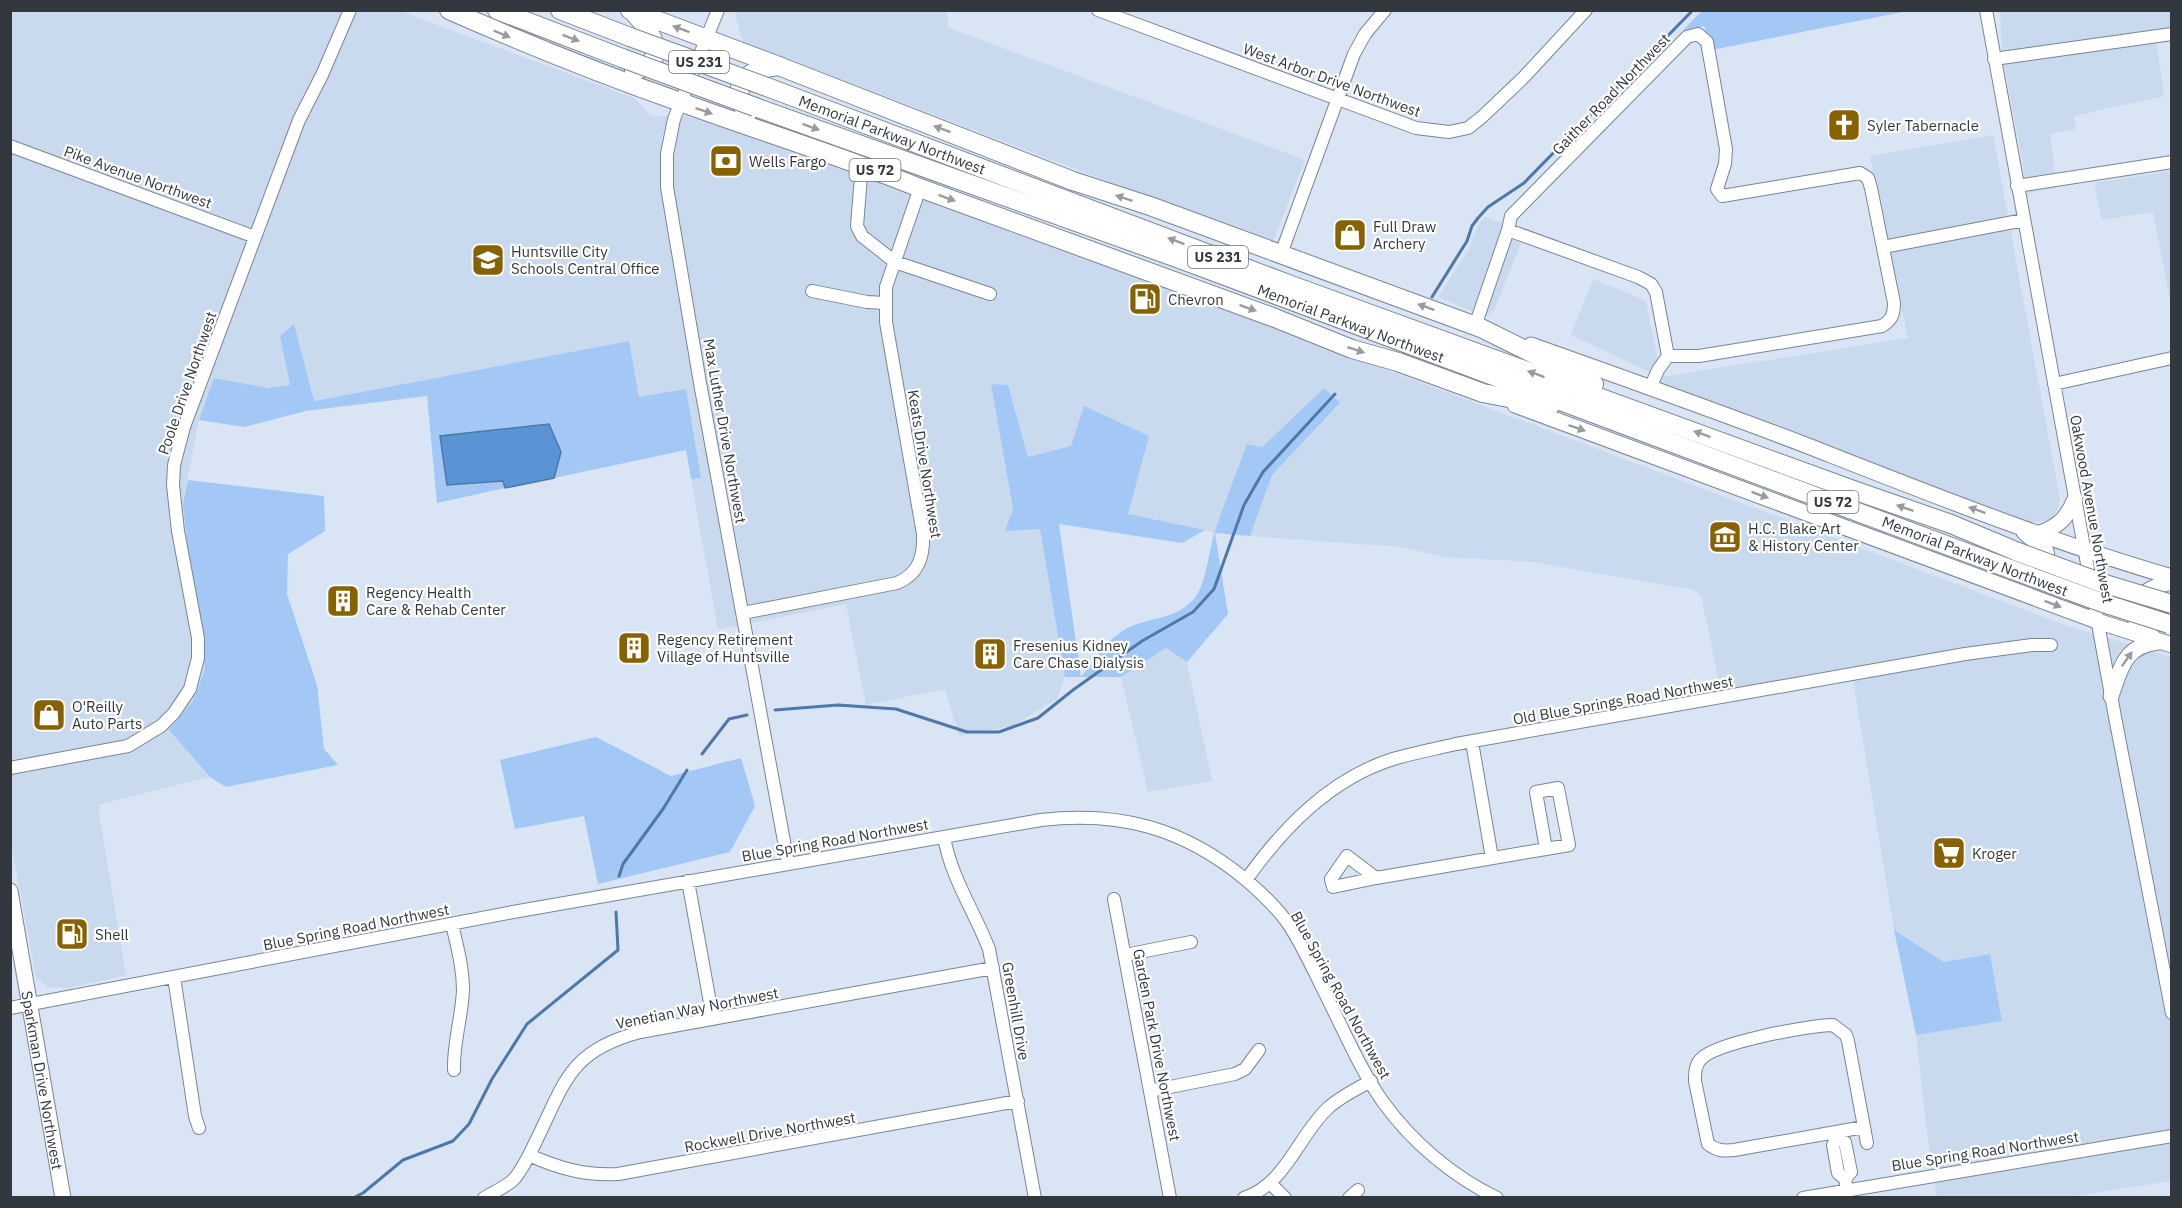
<svg xmlns="http://www.w3.org/2000/svg" width="2182" height="1208" viewBox="0 0 2182 1208" font-family="'IBM Plex Sans',sans-serif">
<rect width="100%" height="100%" fill="#d9e5f4"/>
<path fill="#c9daee" d="M736,10L946,11L949,28L1305,160L1272,244L743,42L735,14Z
M10,11H400L634,98L651,116H687L845,167L924,200L955,209L1154,282L2068,626L2171,657V1181L2070,1197H1937L1931,1167L1916,1035L2002,1020L1990,954L1944,962L1894,930L1851,669L1721,691L1701,596L1693,590L1533,562L1444,557L1401,547L1250,536L1272,475L1340,404L1324,388L1262,447L1247,445L1215,532L1128,514L1071,446L1028,457L1008,385L991,384L1013,509L1005,530L1040,529L1065,677L1057,699L1012,726L959,736L945,689L866,705L846,604L718,630L691,479L701,478L686,390L639,397L629,341L313,401L293,325L280,336L290,385L268,388L214,378L199,420L183,504L205,669L193,701L169,730L210,777L98,805L126,975L70,988L48,987L36,978L10,837Z
M2000,11H2171V29L2155,31L2164,96L2074,116L2076,129L2050,134L2057,188L2028,193L2002,52Z
M1993,135L2060,499L2057,511L2051,520L2031,522L1662,387L1660,377L1571,335L1593,279L1646,301L1661,377L1908,338L1870,156Z
M2171,171H2172L2171,306L2153,212L2102,220L2094,183Z
M1485,217L1526,231L1494,310L1486,317L1438,297L1469,249L1477,227Z
M1166,648L1187,662L1212,781L1148,792L1121,677Z"/>
<path fill="#a3c8f5" d="M1702,11H1908L1712,50L1704,26L1682,31Z
M294,324L314,401L629,341L639,397L686,389L701,478L691,479L686,450L554,478L561,452L548,424L441,436L504,481L505,488L437,503L427,396L306,411L244,427L199,420L214,378L268,388L290,385L280,336Z
M991,384L1008,385L1028,457L1071,446L1084,406L1149,436L1128,514L1205,530L1182,543L1059,524L1081,677C1093,662 1105,643 1121,632C1142,617 1174,621 1192,601C1207,586 1208,552 1215,531C1225,502 1236,473 1247,444L1262,447L1324,388L1340,403L1272,475L1250,536L1215,533L1228,614L1187,662L1166,648L1121,677H1065L1040,529L1005,531L1013,509Z
M188,480L324,496L325,531L288,554L287,594L317,685L324,749L338,765L226,787L210,777L169,730L193,701L205,669L201,634L191,579L183,504Z
M596,737L671,776L741,758L755,806L730,852L598,884L584,816L515,829L500,760Z
M1894,930L1944,962L1990,954L2002,1021L1916,1035Z"/>
<path fill="#5b94d5" stroke="#4f78a8" stroke-width="1.5" d="M549,424L561,452L554,478L505,488L503,481L447,485L440,436Z"/>
<g fill="none" stroke-linecap="round" stroke-linejoin="round">
<path stroke="#4f78a8" stroke-width="3" d="M1432,297L1467,241L1472,226L1478,218L1488,207L1524,183L1693,10
M775,710L838,705L896,709L967,732H999L1038,718L1073,690L1142,641L1193,612L1214,589L1244,505L1263,472L1335,394
M702,754L729,719L747,715
M619,876L623,864L663,809L687,770
M353,1198L363,1193L403,1160L453,1141L469,1124L492,1079L527,1024L618,950L616,912"/>
<defs>
<path id="minor" d="M718,10L674,119L667,154V187L700,383L788,863
M1098,10L1416,128L1449,132L1468,128L1482,117L1524,77L1586,10
M1986,10L2115,717L2172,1013
M1994,59L2172,34
M10,146L255,237
M862,164L857,226L862,236L895,262L990,294
M2017,186L2172,162
M1508,230L1638,277L1651,284L1656,292L1668,356
M1883,247L2024,220
M1281,254L1354,54L1365,34L1385,10
M812,291L867,302L885,303
M1475,326L1508,230L1511,216L1687,37L1698,34L1707,42L1726,149L1725,164L1717,189L1722,196L1860,173L1868,178L1871,188L1894,303C1894,314 1892,320 1882,326L1699,356H1668
M2054,384L2172,358
M1650,388L1658,370L1668,356
M743,613L897,583C919,574 924,556 923,534L886,322V287L920,188
M1472,742L1492,858
M10,768L128,746L161,726L174,713L190,689L198,658V638L178,531L173,485L174,465L184,427L299,120L322,75L350,10
M944,837C951,877 974,911 989,949L1035,1198
M1376,878L1347,856L1331,879L1333,887L1376,878L1546,849L1569,845L1558,788L1536,792L1546,849
M1246,880C1283,828 1330,779 1393,759C1413,753 1435,749 1456,744L1965,654L2032,645H2051
M688,881L713,1019
M1114,899L1170,1198
M452,924C457,946 463,967 463,990C462,1017 453,1043 454,1070
M1125,955L1191,942
M174,977L195,1116L199,1128
M10,1008L513,912L1041,820C1120,811 1183,828 1245,879C1260,892 1277,907 1289,925C1301,943 1311,965 1321,985C1340,1022 1359,1068 1383,1102C1412,1142 1452,1176 1497,1198
M1150,1091L1235,1074L1245,1069L1259,1050
M1864,1127L1867,1143
M1836,1132L1864,1127L1848,1041L1846,1035L1833,1025C1810,1025 1714,1043 1701,1059C1695,1065 1695,1073 1695,1081L1708,1144C1717,1151 1723,1151 1734,1150L1836,1132L1837,1138
M529,1155C558,1168 585,1176 618,1174L1018,1101
M1845,1179L1851,1172L1845,1142L1837,1138L1833,1145L1838,1173L1845,1179L1847,1190
M1270,1183L1285,1198
M484,1198C494,1192 508,1186 515,1178C524,1167 530,1153 536,1141C565,1082 569,1051 640,1032L993,968
M1244,1198C1286,1184 1298,1136 1328,1108C1340,1097 1356,1089 1371,1081
M1349,1198L1358,1190
M1803,1198L2172,1136"/>
<g id="major">
<path d="M1531,345C1624,378 1717,411 1808,446C1928,493 2048,541 2172,577"/>
<path d="M1515,405L2097,621L2172,645"/>
<path d="M2024,532L2046,551L2049,573"/>
<path d="M2040,533C2059,526 2067,518 2075,499"/>
<path d="M2153,637C2116,614 2138,588 2172,582"/>
<path d="M2111,696C2121,668 2124,646 2158,642"/>
<path id="s1" d="M10,891L63,1198"/>
</g>
<g id="highway">
<path d="M449,10C526,44 603,75 683,103C762,132 842,156 920,188L1275,318L1352,349L1398,362L1483,393L1550,406"/>
<path d="M497,10L622,58"/>
<path d="M560,10L630,37"/>
<path d="M630,10L771,63L1073,181L1150,206L1481,328L1594,384"/>
<path d="M634,71C672,61 651,31 634,13"/>
<path id="s2" d="M767,87L1291,285L1856,491L1951,524L2018,552"/>
<path id="s3" d="M755,107L1177,258L2013,570"/>
<path d="M747,114C727,82 750,69 779,66"/>
</g>
</defs>
<use href="#minor" stroke="#7a8592" stroke-width="14"/>
<use href="#major" stroke="#7a8592" stroke-width="17"/>
<use href="#highway" stroke="#7a8592" stroke-width="20"/>
<use href="#minor" stroke="#fff" stroke-width="12"/>
<use href="#major" stroke="#fff" stroke-width="15"/>
<use href="#highway" stroke="#fff" stroke-width="18"/>
<defs>
<path id="highway-bridge" d="M630,37L767,87
M622,58L755,107
M2018,552L2102,583L2172,604
M2013,570L2103,603L2169,624"/>
</defs>
<use href="#highway-bridge" stroke="#7a8592" stroke-width="20" stroke-linecap="butt"/>
<use href="#highway-bridge" stroke="#fff" stroke-width="18"/>
</g>
<defs><path id="oneway-solid" d="M-6-.8H1V-3.2L6.5 0L1 3.2V.8H-6Z" transform="scale(1.5)"/></defs>
<g fill="#999c9e">
<use href="#oneway-solid" transform="translate(681 29) rotate(-160)"/>
<use href="#oneway-solid" transform="translate(502 34) rotate(23)"/>
<use href="#oneway-solid" transform="translate(571 38) rotate(21)"/>
<use href="#oneway-solid" transform="translate(704 111) rotate(19)"/>
<use href="#oneway-solid" transform="translate(811 127) rotate(20)"/>
<use href="#oneway-solid" transform="translate(942 129) rotate(-159)"/>
<use href="#oneway-solid" transform="translate(947 198) rotate(20)"/>
<use href="#oneway-solid" transform="translate(1124 198) rotate(-162)"/>
<use href="#oneway-solid" transform="translate(1176 241) rotate(-159)"/>
<use href="#oneway-solid" transform="translate(1426 307) rotate(-160)"/>
<use href="#oneway-solid" transform="translate(1248 308) rotate(20)"/>
<use href="#oneway-solid" transform="translate(1356 350) rotate(18)"/>
<use href="#oneway-solid" transform="translate(1536 374) rotate(-160)"/>
<use href="#oneway-solid" transform="translate(1577 428) rotate(19)"/>
<use href="#oneway-solid" transform="translate(1702 434) rotate(-160)"/>
<use href="#oneway-solid" transform="translate(1760 495) rotate(20)"/>
<use href="#oneway-solid" transform="translate(1905 508) rotate(-161)"/>
<use href="#oneway-solid" transform="translate(1977 510) rotate(-160)"/>
<use href="#oneway-solid" transform="translate(2053 604) rotate(21)"/>
<use href="#oneway-solid" transform="translate(2127 659) rotate(-55)"/>
</g>
<defs>
<symbol id="church-square" viewBox="-11 -11 22 22"><rect x="-9" y="-9" width="18" height="18" rx="4" fill="#876200" stroke="#fff"/><path d="M-1.2-6h2.4v3.5h3.3v2.4h-3.3V6h-2.4V-.1h-3.3v-2.4h3.3Z" fill="#fff"/></symbol>
<symbol id="bank-square" viewBox="-11 -11 22 22"><rect x="-9" y="-9" width="18" height="18" rx="4" fill="#876200" stroke="#fff"/><path d="M-6-4H6V4H-6ZM0-2.3a2.3 2.3 0 1 0 0 4.6a2.3 2.3 0 1 0 0-4.6Z" fill="#fff"/></symbol>
<symbol id="shop-square" viewBox="-11 -11 22 22"><rect x="-9" y="-9" width="18" height="18" rx="4" fill="#876200" stroke="#fff"/><path d="M-5-2.5h2.3a2.7 3.5 0 0 1 5.4 0H5L5.5 6h-11ZM-1.5-2.5h3a1.5 2.3 0 0 0-3 0Z" fill="#fff"/></symbol>
<symbol id="school-square" viewBox="-11 -11 22 22"><rect x="-9" y="-9" width="18" height="18" rx="4" fill="#876200" stroke="#fff"/><path d="M0-5L7-2L0 1L-7-2ZM-4 1L0 2.5L4 1V4Q0 6-4 4Z" fill="#fff"/></symbol>
<symbol id="fuel-square" viewBox="-11 -11 22 22"><rect x="-9" y="-9" width="18" height="18" rx="4" fill="#876200" stroke="#fff"/><path d="M-5.5-6h7V0h2V4h1.3V-2.5L3-4.5l.8-.8L6-3V5H2.5V1h-1V6h-7ZM-4.2-4.7v3.2H.2V-4.7Z" fill="#fff"/></symbol>
<symbol id="museum-square" viewBox="-11 -11 22 22"><rect x="-9" y="-9" width="18" height="18" rx="4" fill="#876200" stroke="#fff"/><path d="M0-6L6-3V-2H-6V-3ZM-5-1h2V3h-2ZM-1-1h2V3h-2ZM3-1h2V3H3ZM-6 4H6V6H-6Z" fill="#fff"/></symbol>
<symbol id="building-square" viewBox="-11 -11 22 22"><rect x="-9" y="-9" width="18" height="18" rx="4" fill="#876200" stroke="#fff"/><path d="M-4-6H4V6H1V3H-1V6H-4ZM-2.5-4.3h1.7v1.8h-1.7ZM.8-4.3h1.7v1.8H.8ZM-2.5-1h1.7V.8h-1.7ZM.8-1h1.7V.8H.8Z" fill="#fff"/></symbol>
<symbol id="supermarket-square" viewBox="-11 -11 22 22"><rect x="-9" y="-9" width="18" height="18" rx="4" fill="#876200" stroke="#fff"/><path d="M-6-5.5h2.5l.6 2H6L4.5 2H-2.5L-4.4-4H-6ZM-1.5 3.2a1.3 1.3 0 1 0 .1 0ZM3 3.2a1.3 1.3 0 1 0 .1 0Z" fill="#fff"/></symbol>
</defs>
<g fill-rule="evenodd">
<use href="#church-square" x="1825" y="106" width="38" height="38"/>
<use href="#bank-square" x="707" y="142" width="38" height="38"/>
<use href="#shop-square" x="1331" y="216" width="38" height="38"/>
<use href="#school-square" x="469" y="241" width="38" height="38"/>
<use href="#fuel-square" x="1126" y="280" width="38" height="38"/>
<use href="#museum-square" x="1706" y="518" width="38" height="38"/>
<use href="#building-square" x="324" y="582" width="38" height="38"/>
<use href="#building-square" x="615" y="629" width="38" height="38"/>
<use href="#building-square" x="971" y="635" width="38" height="38"/>
<use href="#shop-square" x="30" y="696" width="38" height="38"/>
<use href="#supermarket-square" x="1930" y="834" width="38" height="38"/>
<use href="#fuel-square" x="53" y="915" width="38" height="38"/>
</g>
<g text-anchor="middle" dominant-baseline="central" stroke-width="4.5" stroke-linejoin="round" paint-order="stroke">
<g fill="#fff" stroke="#707478" stroke-width="1.5">
<rect x="669" y="51" width="60" height="22" rx="4.5"/>
<rect x="849.5" y="159" width="51" height="22" rx="4.5"/>
<rect x="1188" y="246" width="60" height="22" rx="4.5"/>
<rect x="1807.5" y="491" width="51" height="22" rx="4.5"/>
</g>
<g font-size="14" font-weight="bold" fill="#33383e">
<text x="699" y="62">US 231</text>
<text x="875" y="170">US 72</text>
<text x="1218" y="257">US 231</text>
<text x="1833" y="502">US 72</text>
</g>
<g font-size="15" fill="#33383e" stroke="#fff">
<text transform="translate(1332 80) rotate(20)">West Arbor Drive Northwest</text>
<text transform="translate(1611 94) rotate(-46)">Gaither Road Northwest</text>
<text stroke="none"><textPath href="#s2" startOffset="134">Memorial Parkway Northwest</textPath></text>
<text transform="translate(138 177) rotate(20)">Pike Avenue Northwest</text>
<text stroke="none"><textPath href="#s3" startOffset="634">Memorial Parkway Northwest</textPath></text>
<text transform="translate(187 383) rotate(-71)">Poole Drive Northwest</text>
<text transform="translate(725 431) rotate(80)">Max Luther Drive Northwest</text>
<text transform="translate(925 464) rotate(81)">Keats Drive Northwest</text>
<text transform="translate(2092 509) rotate(80)">Oakwood Avenue Northwest</text>
<text transform="translate(1975 556) rotate(21)">Memorial Parkway Northwest</text>
<text transform="translate(1623 700) rotate(-10)">Old Blue Springs Road Northwest</text>
<text transform="translate(835 840) rotate(-10)">Blue Spring Road Northwest</text>
<text transform="translate(356 927) rotate(-11)">Blue Spring Road Northwest</text>
<text transform="translate(1341 995) rotate(61)">Blue Spring Road Northwest</text>
<text transform="translate(697 1008) rotate(-11)">Venetian Way Northwest</text>
<text transform="translate(1016 1011) rotate(80)">Greenhill Drive</text>
<text transform="translate(1157 1045) rotate(79)">Garden Park Drive Northwest</text>
<text stroke="none"><textPath href="#s1" startOffset="192">Sparkman Drive Northwest</textPath></text>
<text transform="translate(770 1132) rotate(-10)">Rockwell Drive Northwest</text>
<text transform="translate(1985 1151) rotate(-9)">Blue Spring Road Northwest</text>
</g>
<g font-size="15" fill="#33383e" stroke="#fff" text-anchor="start">
<text x="1867" y="125">Syler Tabernacle</text>
<text x="749" y="161">Wells Fargo</text>
<text x="1373" y="226">Full Draw<tspan x="1373" dy="17">Archery</tspan></text>
<text x="511" y="251">Huntsville City<tspan x="511" dy="17">Schools Central Office</tspan></text>
<text x="1168" y="299">Chevron</text>
<text x="1748" y="528">H.C. Blake Art<tspan x="1748" dy="17">&amp; History Center</tspan></text>
<text x="366" y="592">Regency Health<tspan x="366" dy="17">Care &amp; Rehab Center</tspan></text>
<text x="657" y="639">Regency Retirement<tspan x="657" dy="17">Village of Huntsville</tspan></text>
<text x="1013" y="645">Fresenius Kidney<tspan x="1013" dy="17">Care Chase Dialysis</tspan></text>
<text x="72" y="706">O'Reilly<tspan x="72" dy="17">Auto Parts</tspan></text>
<text x="1972" y="853">Kroger</text>
<text x="95" y="934">Shell</text>
</g>
</g>
<rect width="2182" height="1208" fill="none" stroke="#33383e" stroke-width="24"/>
</svg>
